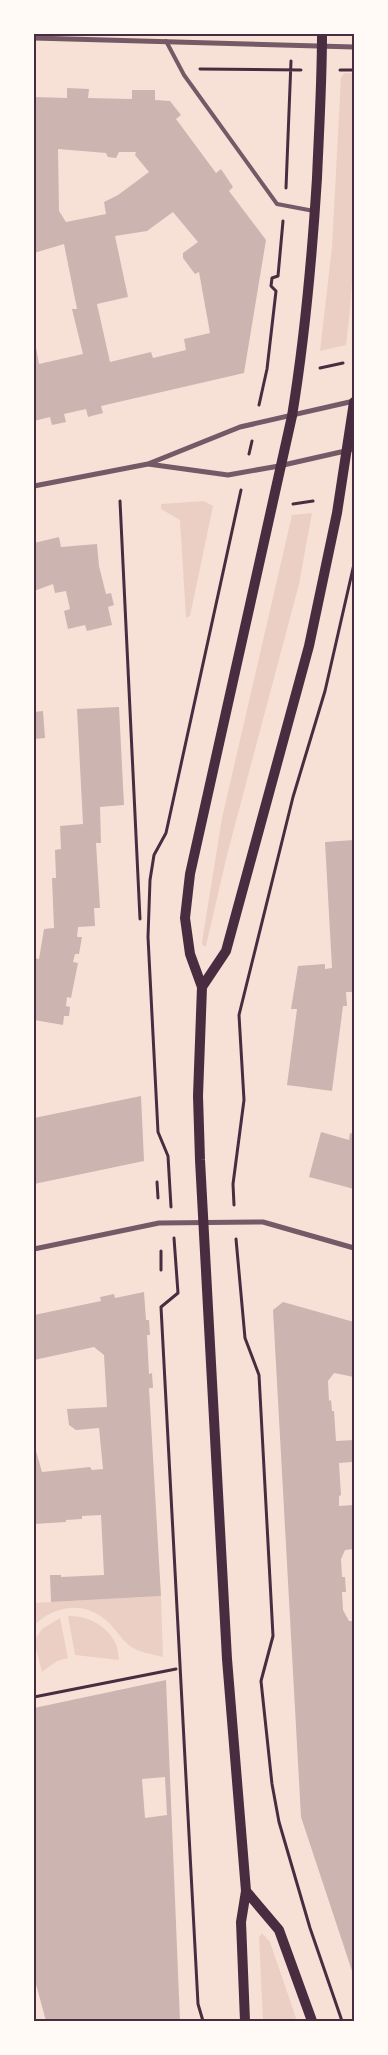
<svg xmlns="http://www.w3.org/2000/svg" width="388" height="2055" viewBox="0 0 388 2055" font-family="Quicksand,sans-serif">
<rect width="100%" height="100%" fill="#f7e1d7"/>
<path fill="#ebcfc5" d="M345,73H354C354,164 358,255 346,345L320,351L332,247L341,77Z
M204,501L213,506L190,616L186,618L180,520L161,509V504Z
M312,513L299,584L227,855L206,946H203L202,942L222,818L292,515Z
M161,1596L163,1657C153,1654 139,1653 130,1646C121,1639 115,1628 107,1621C83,1600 55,1606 34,1625V1603Z
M68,1616C87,1615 108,1626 116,1644C118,1649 118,1655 119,1660L75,1655Z
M60,1618L68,1658L57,1661L42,1672L34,1641L42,1629Z
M262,1933L270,1942L297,2021H263L259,1937Z"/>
<path fill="#ccb4b1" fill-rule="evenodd" d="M67,88L89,89L88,98L132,99V90H155V100L170,101L181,115L176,119L216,173L221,169L233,187L229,191L266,240L244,373L101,406L103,413L88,417L86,409L64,414L66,422L52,425L50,417L34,421V336L39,364L83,354L72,309H77L64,244L34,253V97L67,98ZM58,149L106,153L108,157L116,158L119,152H136L135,155L149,172L118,195L104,202L106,214L66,222L59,211ZM173,212L198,242L183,253V258L195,274L199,272L210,333L184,339L186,350L153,358L151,352L110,362L97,304L128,297L115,236L147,231Z
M59,537L61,547L97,544L99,566L106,594L111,593L114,605L108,607L112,625L87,631L85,625L68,629L64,611L70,609L66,591L55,593L53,584L34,591V543Z
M119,707L124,805L100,807L101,843H96L100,908H94L95,926L78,927L77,937H82L79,954H75L73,962L78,963L71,998L67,997L66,1006L70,1007L69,1016H64L63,1025L34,1020V958L39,959L44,929L54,928L52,878H56L55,850L61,849L60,826L83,824L77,709Z
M43,711L45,738L34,739V712Z
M354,840V992H346L347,1006H343L332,1091L287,1085L297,1009H291L298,966L325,964V969L332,968L325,842Z
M141,1096L144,1161L34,1184V1118Z
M321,1132L349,1140L350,1133L354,1134V1189L309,1177Z
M144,1292L146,1320H149L150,1335H147L149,1374L152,1373L153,1388H149L161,1596L51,1602L50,1575H61V1577L104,1575L101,1515L82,1516V1519L66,1520V1522L34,1524V1444L42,1472L90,1467L92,1470L103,1469L99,1428L76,1430L69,1425L67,1409L107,1407L104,1355L94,1347L34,1360V1315L101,1301L100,1297L114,1294L115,1298Z
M283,1302L354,1322V1377L334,1373L328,1381L329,1401L331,1400L332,1411H334L336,1441L354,1440V1466L352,1462L339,1463L341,1495L339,1496V1506L353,1505L354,1503V1549L345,1550L341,1559L342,1577H345L346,1592H342L343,1610L349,1621H354V1977L301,1817L273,1310Z
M166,1680L180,2021H46L34,1977V1708ZM165,1777L167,1815L145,1818L142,1779Z"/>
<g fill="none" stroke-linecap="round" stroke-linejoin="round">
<path stroke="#4a2c40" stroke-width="3" d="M200,69L301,70
M340,70H354
M286,188L291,61
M320,368L343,363
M259,405L267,369L276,291L271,286L272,278L278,276L283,221
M249,454L252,441
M120,501L140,919
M293,504L313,501
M157,1182L158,1198
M234,1205L233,1184L244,1100L239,1015L293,797L325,691L354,564
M171,1207L168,1156L158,1132L148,937L150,880L154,855L166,833L241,490
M174,1238L178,1293L161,1307L198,2004L203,2021
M236,1239L245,1338L259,1375L273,1636L261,1681L272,1784L279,1822L310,1928L342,2021
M161,1251V1270
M34,1697L176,1669"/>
<path stroke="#755966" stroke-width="4" d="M166,41L184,75L277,204L314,211"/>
<path stroke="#755966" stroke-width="5" d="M34,38L354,47
M148,464L228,475L279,466L354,449
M34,486L148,464L240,427L354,401
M34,1249L159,1223L263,1222L354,1248"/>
<path stroke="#4a2c40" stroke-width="10" d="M202,987L226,951L309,646L337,513L354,402
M246,1891L279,1930L312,2021
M245,2021L241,1922L246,1891L227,1659L200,1160L198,1096L202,987L190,954L185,918L190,874L292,416C305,337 312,258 317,178C319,130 322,82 322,34"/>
</g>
<rect width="388" height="2055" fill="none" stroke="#fffaf5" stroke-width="70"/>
<rect x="35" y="35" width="318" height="1985" fill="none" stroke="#4a2c40" stroke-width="2"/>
</svg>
